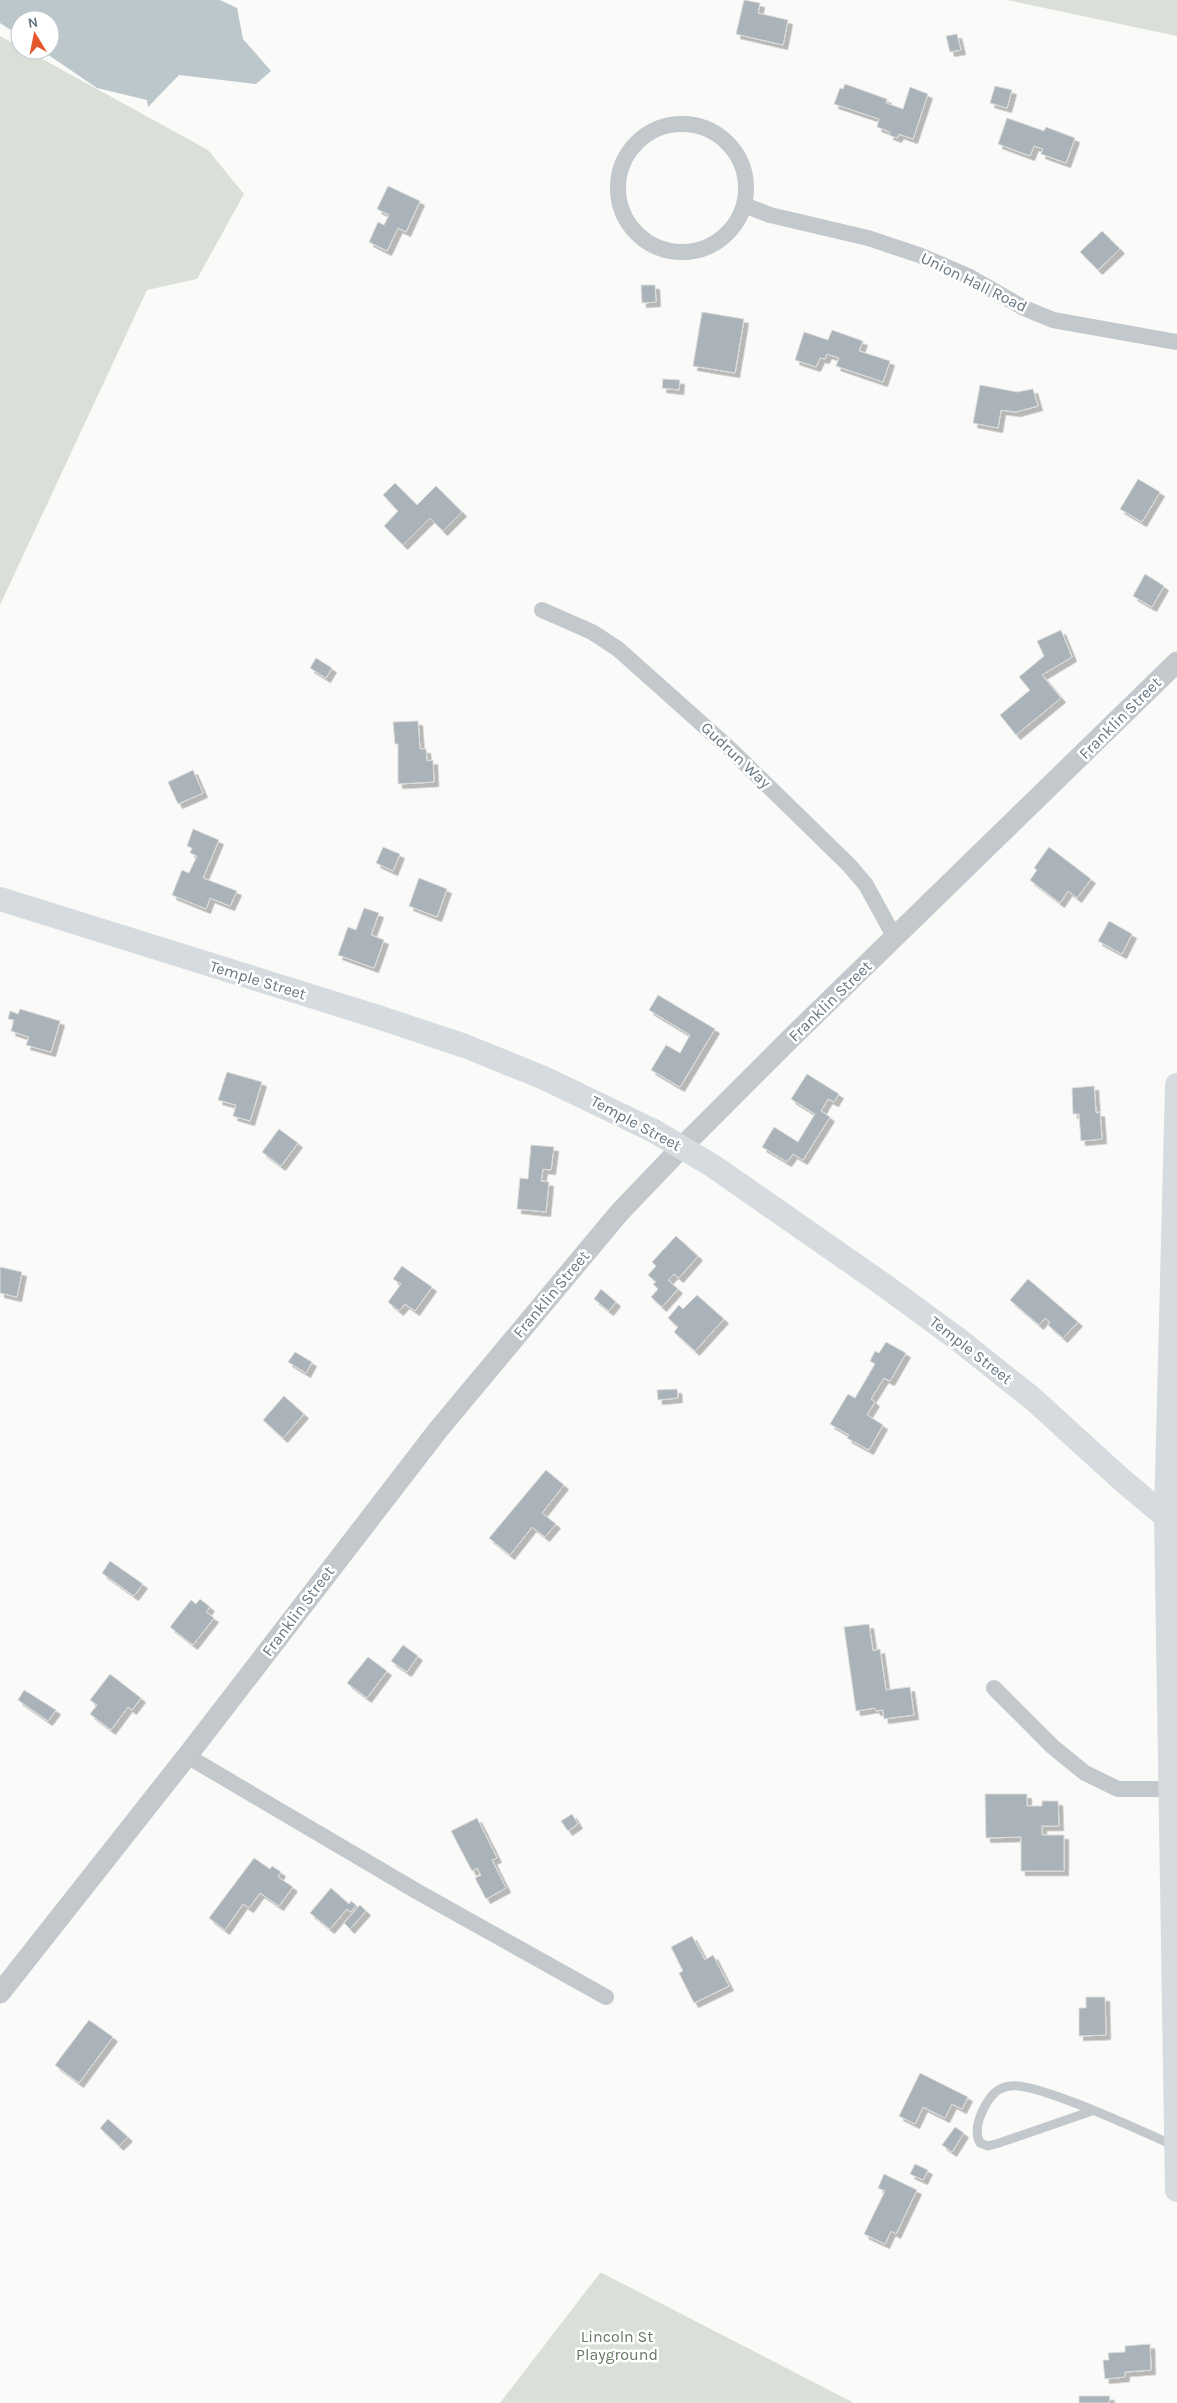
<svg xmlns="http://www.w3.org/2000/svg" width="1177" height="2403" viewBox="0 0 1177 2403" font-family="Karla,sans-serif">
<defs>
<filter id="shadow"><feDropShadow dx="4.5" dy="4.5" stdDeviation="0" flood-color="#0004"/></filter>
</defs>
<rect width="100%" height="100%" fill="#fafaf8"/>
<path fill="#dadfd7" d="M1007,0H1177V36Z
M0,36L20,47V50H26L208,150L244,194L197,279L147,290L0,605Z
M600,2273H602L854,2403H500Z"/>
<path fill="#bbc7cb" d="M0,0H220L237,8L243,39L271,71L256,84L179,75L148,107L147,100L97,88L41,50H50V20H20V36L0,23Z"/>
<path fill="#aab3b9" stroke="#dcdcda" filter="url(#shadow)" d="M744,0L760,3L758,13L788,20L783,45L736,34Z
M957,34L961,50L950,52L946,36Z
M845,84L887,99L886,103L903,109L910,87L928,94L913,139L899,134L897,138L889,135L890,132L877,127L879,119L834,104L840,88L843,89Z
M995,86L1012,90L1007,108L990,103Z
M1007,118L1044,131L1046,127L1075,138L1066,163L1041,154L1043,149L1034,146L1030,156L998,144Z
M388,186L420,201L406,232L398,228L387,251L369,242L378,222L384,225L389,215L377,209Z
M1102,231L1120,249L1098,270L1080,252Z
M641,285H655L656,302L642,303Z
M702,312L744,319L735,373L693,366Z
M832,330L863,341L859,351L890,361L883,382L836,366L839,358L827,354L825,359L820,358L816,367L795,360L804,332L828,340Z
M663,379L680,380L679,390L662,388Z
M980,385L1017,392L1033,389L1038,406L1016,412L1001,410L998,428L973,423Z
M1138,479L1160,492L1142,522L1120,509Z
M395,483L417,505L436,486L462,512L443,531L430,518L403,545L384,526L398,511L383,495Z
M1145,574L1164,586L1152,607L1133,596Z
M1061,630L1072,657L1042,675L1061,698L1016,735L1000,715L1030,690L1019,677L1044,656L1037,641Z
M316,658L332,668L326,678L310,668Z
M418,721L420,749H426L427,761L433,760L434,782L398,784V744H395L393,722Z
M193,770L203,793L178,804L168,782Z
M193,829L219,840L203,878L237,891L230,906L210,898L206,909L172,895L182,870L189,873L197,856L190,853L192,848L187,846Z
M383,847L400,854L393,871L376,863Z
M1049,847L1091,879L1077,898L1068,891L1060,903L1030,880L1037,870L1034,868Z
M419,878L447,889L437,917L409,906Z
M364,908L379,913L371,935L384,940L374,968L338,955L348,927L356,930Z
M1109,921L1132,934L1122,954L1098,941Z
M658,995L715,1029L680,1087L651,1070L666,1045L680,1053L690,1035L649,1010Z
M20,1009L60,1021L51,1052L26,1045L29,1037L11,1031L14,1020L8,1019L10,1011L18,1014Z
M227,1072L262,1082L250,1121L233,1116L236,1105L218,1100Z
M807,1074L839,1094L834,1102L828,1099L821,1111L830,1117L803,1160L793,1154L787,1162L762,1147L774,1127L798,1142L815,1114L791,1099Z
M1094,1086L1096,1113L1100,1112L1102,1139L1081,1141L1079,1114H1073L1072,1088Z
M279,1129L298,1143L281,1166L262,1152Z
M531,1145L554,1147L551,1170L543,1169L541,1181L549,1182L546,1212L517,1209L520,1178L528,1179Z
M676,1236L698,1256L679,1278L674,1274L668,1280L678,1289L662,1307L651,1297L658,1289L653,1284L656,1282L648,1275L656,1266L652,1262Z
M402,1266L432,1287L415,1311L405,1304L399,1311L388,1302L401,1284L393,1279Z
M0,1267L22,1272L17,1297L0,1293Z
M1028,1279L1078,1322L1063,1338L1048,1325L1050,1322L1045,1318L1039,1325L1010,1300Z
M601,1289L616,1302L609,1311L594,1299Z
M697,1295L724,1319L695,1351L674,1332L678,1327L668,1318L679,1305L683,1309Z
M886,1342L906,1353L890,1381L884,1378L871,1399L875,1402L867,1415L883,1425L869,1450L847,1438L849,1435L830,1424L848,1394L855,1398L875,1364L870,1361L875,1351L879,1353Z
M295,1352L312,1362L306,1373L288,1362Z
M677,1389L678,1398L658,1400L657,1390Z
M284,1396L304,1414L283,1438L263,1420Z
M546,1470L564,1485L542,1513L556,1524L545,1537L532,1527L510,1555L489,1538Z
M110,1561L143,1584L134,1596L102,1573Z
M200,1599L210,1607L206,1612L214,1618L193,1645L170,1627L191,1600L196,1604Z
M869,1624L873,1651L880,1649L886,1690L910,1687L914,1715L884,1719L883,1710L876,1711L875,1708L856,1711L844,1627Z
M403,1645L418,1656L407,1672L391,1661Z
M368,1657L387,1671L367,1698L347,1683Z
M110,1674L141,1698L132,1710L128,1707L111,1730L90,1714L97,1705L90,1700Z
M24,1690L56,1710L48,1721L18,1700Z
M985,1794H1027V1806H1042V1801H1058L1059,1826H1042V1835H1064V1871H1021V1837L986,1838Z
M572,1814L578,1824L568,1831L561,1821Z
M477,1818L497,1858L492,1860L506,1888L486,1899L475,1878L481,1875L477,1868L472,1871L451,1831Z
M254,1858L270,1869L272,1866L281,1872L278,1877L293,1887L279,1906L260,1893L249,1908L243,1904L225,1930L209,1918Z
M331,1888L349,1904L351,1901L356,1905L351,1912L347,1909L330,1929L310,1913Z
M360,1905L366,1911L350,1929L344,1923Z
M692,1936L705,1960L713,1955L729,1986L694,2003L679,1973L683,1971L671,1947Z
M1086,1997H1105L1106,2035L1079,2036V2008H1086Z
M89,2020L113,2037L79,2083L55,2065Z
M920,2073L968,2097L962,2109L952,2104L945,2118L923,2107L915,2124L899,2116Z
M108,2119L128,2137L119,2146L100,2128Z
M955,2127L964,2133L952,2152L942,2145Z
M915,2164L928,2170L923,2180L910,2174Z
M884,2174L917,2190L896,2234L891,2231L885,2244L864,2234L885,2191L878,2188Z
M1150,2344L1151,2370L1125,2372V2377L1105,2379L1103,2360H1109L1108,2353L1125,2352V2346Z
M1079,2396H1110L1109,2403H1079Z"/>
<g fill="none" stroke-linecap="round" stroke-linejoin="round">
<path stroke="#c3c8cc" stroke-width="9" d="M1092,2111L999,2143L988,2146L980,2143C974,2132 979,2117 985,2106C991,2095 997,2088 1010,2086C1035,2081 1146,2133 1175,2146"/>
<path stroke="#c3c8cc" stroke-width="16" d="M618 188a64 64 0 1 1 128 0a64 64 0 1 1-128 0Z
M744,205L770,215L868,238L919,255L968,276L1024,308L1053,320L1177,342
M542,610L592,632L618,649L730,749L849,865L866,885L895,938
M994,1688L1053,1747L1085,1773L1118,1789H1170
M187,1756L418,1892L606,1997"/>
<path stroke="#c3c8cc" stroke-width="21" d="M0,1993L187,1756L438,1430L619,1213L682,1147L789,1040L1177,662"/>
<path stroke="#d6dbdf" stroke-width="24" d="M0,899L378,1017L465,1046L544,1078L654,1131L713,1166L881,1283L959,1340L1033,1399L1122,1480L1177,1526
M1177,1085L1166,1516L1177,2190"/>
</g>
<g text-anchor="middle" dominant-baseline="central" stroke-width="5" stroke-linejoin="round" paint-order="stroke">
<g font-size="16" fill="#657683" stroke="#fff">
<text transform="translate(974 282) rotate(26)">Union Hall Road</text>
<text transform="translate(1120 718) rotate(-45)">Franklin Street</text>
<text transform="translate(736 755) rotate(43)">Gudrun Way</text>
<text transform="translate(258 980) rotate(17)">Temple Street</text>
<text transform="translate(830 1001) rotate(-44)">Franklin Street</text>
<text transform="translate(636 1123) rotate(28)">Temple Street</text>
<text transform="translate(551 1294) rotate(-50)">Franklin Street</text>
<text transform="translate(971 1350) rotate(38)">Temple Street</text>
<text transform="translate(298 1611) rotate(-53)">Franklin Street</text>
</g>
<g font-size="16" fill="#687a64" stroke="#fff">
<text x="617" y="2336">Lincoln St<tspan x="617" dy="18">Playground</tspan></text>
</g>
</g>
<g transform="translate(35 35) rotate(350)"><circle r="24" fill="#ffffff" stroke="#c1c8cd"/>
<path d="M0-4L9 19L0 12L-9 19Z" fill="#e4572e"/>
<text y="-8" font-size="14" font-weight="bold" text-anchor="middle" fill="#657683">N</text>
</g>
</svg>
